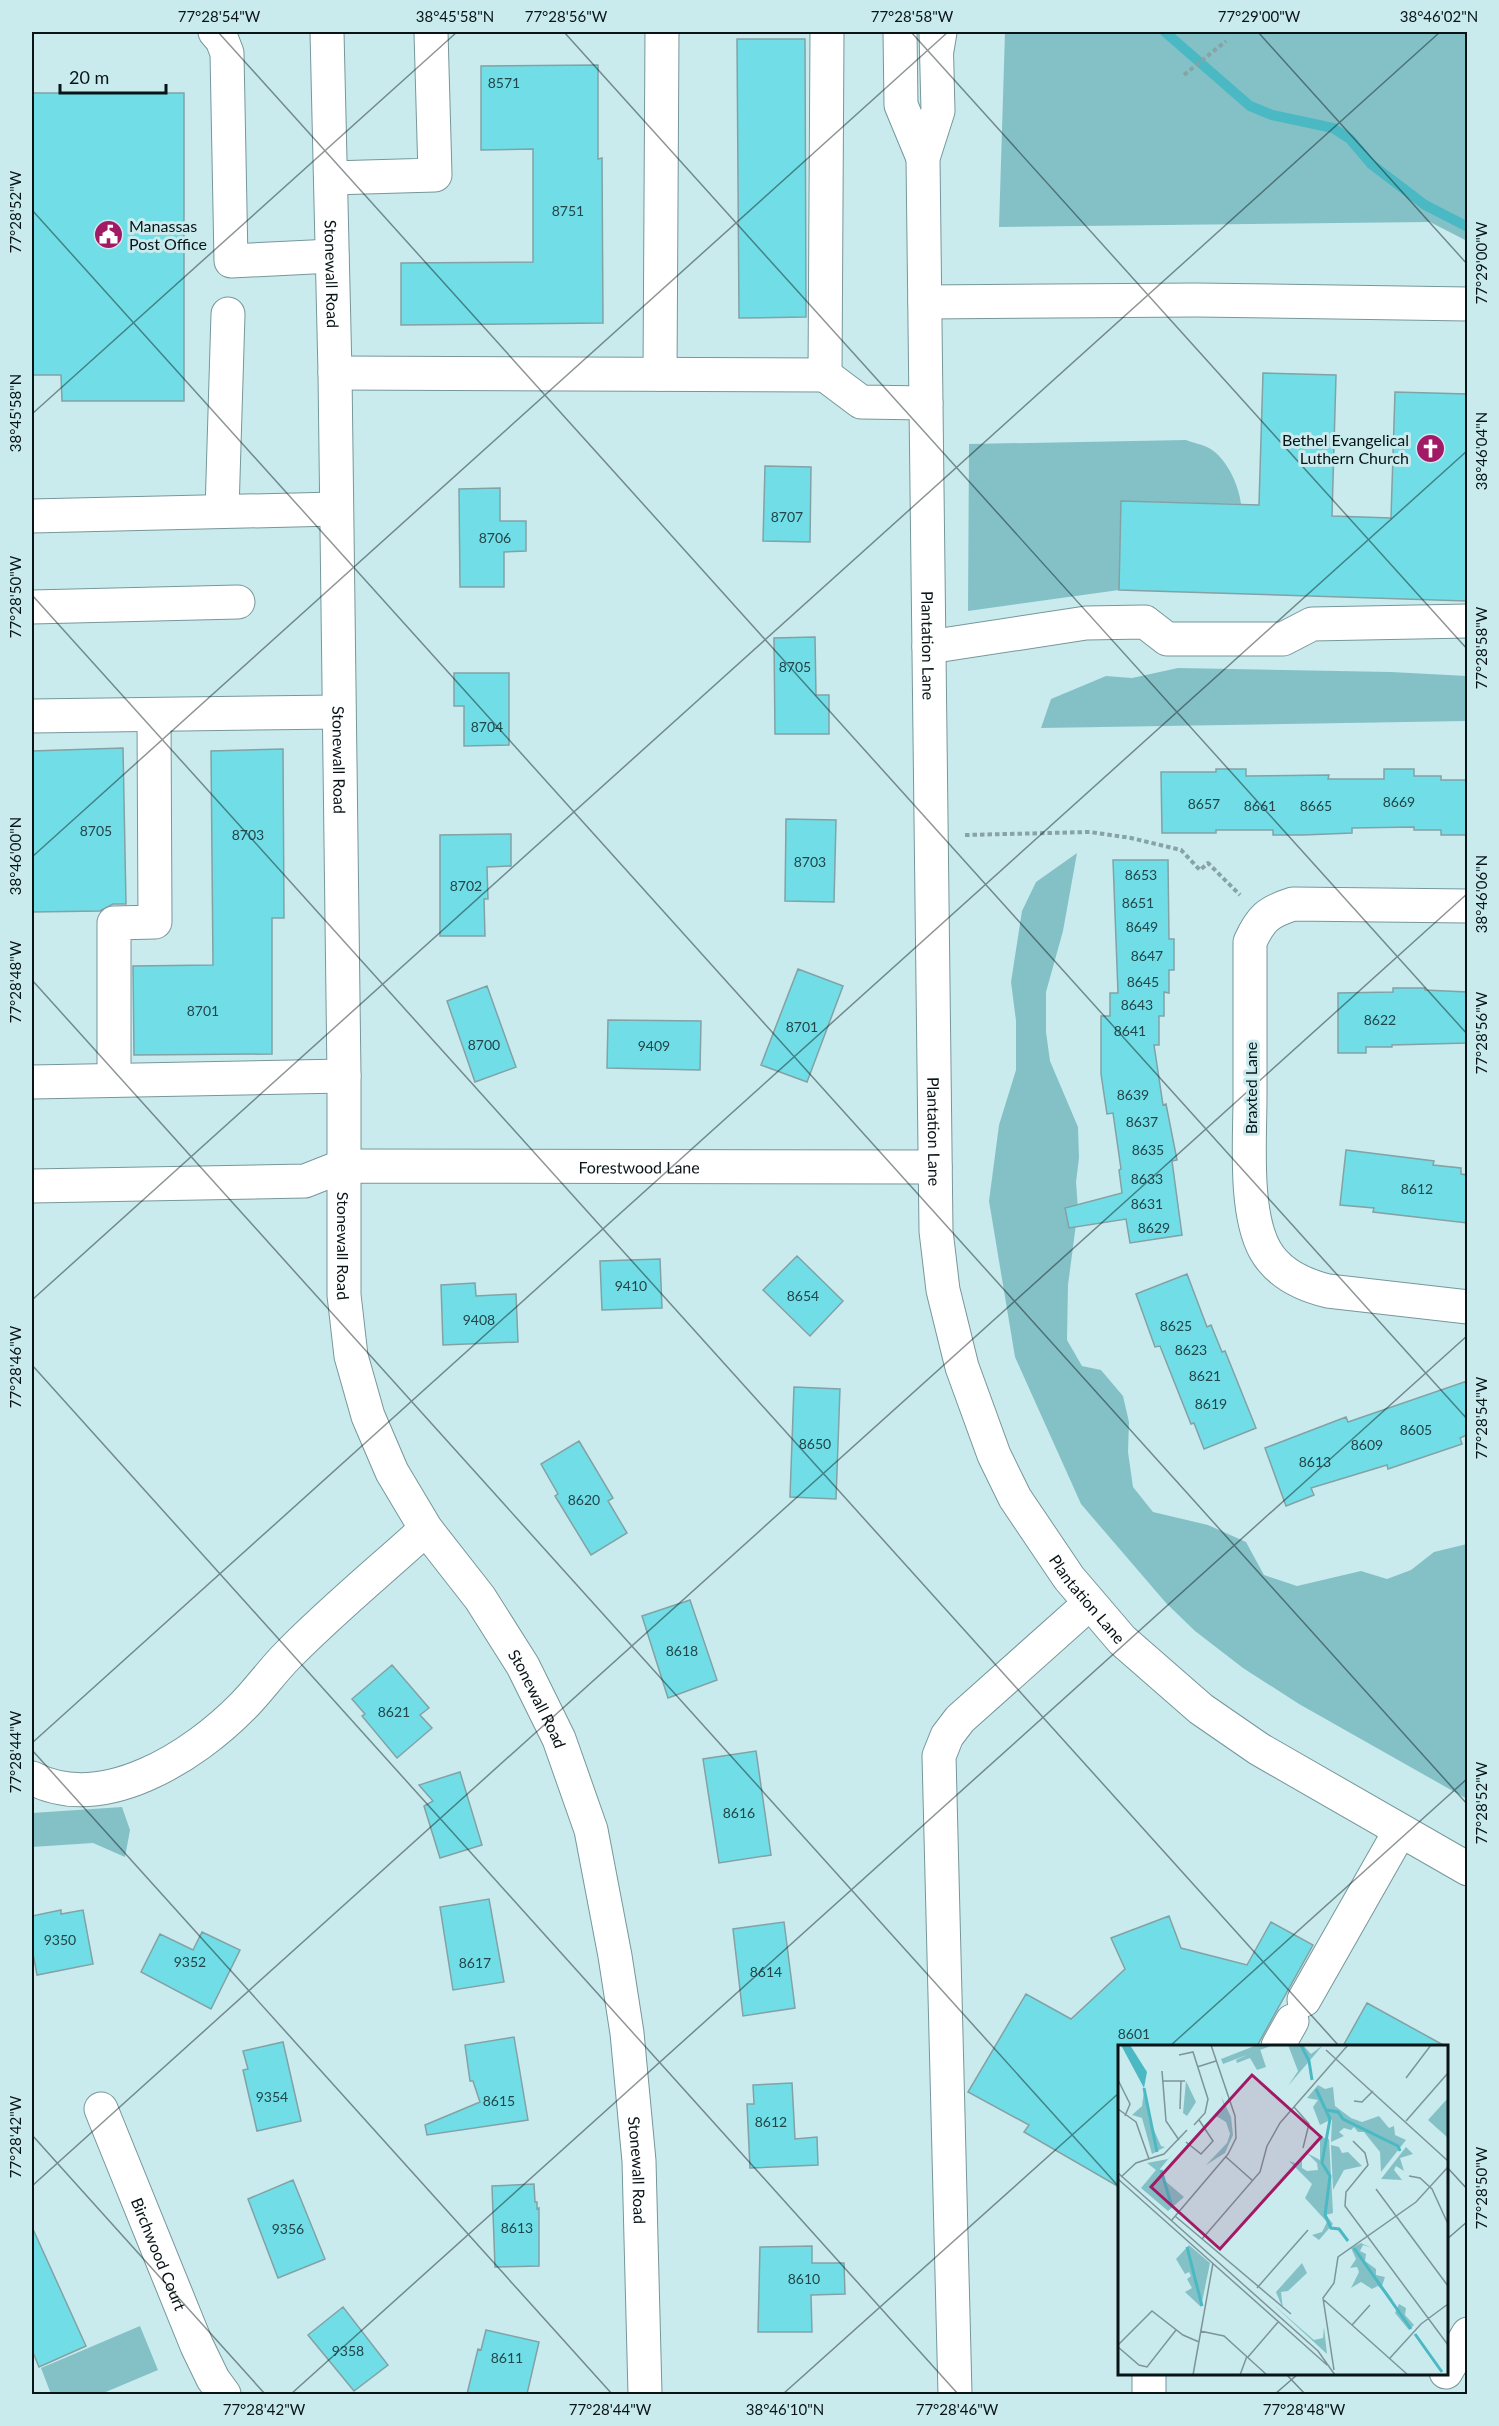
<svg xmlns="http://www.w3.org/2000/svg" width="1499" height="2426" viewBox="0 0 1499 2426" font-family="Lato,sans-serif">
<rect width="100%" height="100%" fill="#c9ebee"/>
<path fill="#84c1c7" d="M1005,32H1467V241L1430,222L999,227Z
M1186,440C1193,443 1202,444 1209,448C1226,457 1239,485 1241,504L1121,501L1119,590L968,611L969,444Z
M1178,668L1391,672L1467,676V721L1041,728L1051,699L1106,676L1132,678Z
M1077,853L1063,931L1046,992V1032L1050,1061L1078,1127L1079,1158L1076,1182L1078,1209L1068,1285L1067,1340L1082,1366L1101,1370L1123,1396L1129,1422L1128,1452L1133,1487L1153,1512L1208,1525L1246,1542L1264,1575L1297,1586L1361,1571L1387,1579L1411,1570L1434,1552L1467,1544V1799L1299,1704L1243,1668L1195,1631L1166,1603L1081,1504L1015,1357L989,1201L999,1125L1016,1070V1021L1011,982L1022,911L1036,882Z
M122,1807L130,1830L125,1857L93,1843L32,1847V1813Z
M140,2326L158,2370L101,2394H51L41,2368Z"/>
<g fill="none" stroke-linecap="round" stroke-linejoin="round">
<path stroke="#4ab9c3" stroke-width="10" d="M1165,32L1250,106L1272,115L1333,128L1350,139L1371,164L1425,205L1468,227"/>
</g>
<path fill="#71dee7" stroke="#82a2a5" stroke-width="1.5" d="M737,39H805L806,317L739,318Z
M598,65V159L602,158L603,323L401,325V263L533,262V149L481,150V66Z
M32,93H184V401H62L61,375H32Z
M1263,373L1336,375L1332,516L1391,518L1395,392L1467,394V601L1119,590L1121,501L1259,505Z
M765,466L811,467L810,542L763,541Z
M500,488V521H526V551L504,552V587H460L459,489Z
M815,637L816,695H829V734H775L774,638Z
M454,673H509V745L464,746V706H454Z
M123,748L126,904H113L100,911L32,912V751Z
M283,749L284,918H272V1054L134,1055L133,966L213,965L211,751Z
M1216,769H1246V776L1329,775L1328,779H1384V769H1414V776H1441V780H1467V835H1441V830H1414V827L1352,828V833L1303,835H1273V830H1216V833H1162L1161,772H1216Z
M786,819L836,820L834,902L785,901Z
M511,834V866L487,867L488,899H484L485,936H440V835Z
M1113,860H1168L1169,939H1174V970H1169V993L1164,992V1016H1159V1045H1154L1163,1105L1166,1104L1177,1160L1172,1161L1182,1235L1130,1243L1126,1219L1069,1228L1065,1208L1122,1193L1119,1170L1121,1169L1113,1113L1107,1114L1101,1074V1016H1110V993H1118Z
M798,969L843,986L807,1082L761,1065Z
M487,986L516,1067L475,1082L447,1001Z
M1393,988H1425V990L1467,992V1043L1392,1045V1047H1366V1053H1338V993L1393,992Z
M608,1020L701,1021L700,1070L607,1068Z
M1346,1150L1434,1161L1433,1165L1461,1168V1174L1467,1175V1223L1373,1212L1374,1208L1340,1205Z
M797,1256L843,1301L810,1336L763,1290Z
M660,1259L662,1308L602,1310L600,1261Z
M1187,1274L1207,1327L1211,1325L1222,1352L1225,1351L1256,1428L1204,1449L1194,1423L1191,1424L1160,1346L1155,1347L1136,1294Z
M475,1283L476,1296L516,1294L518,1342L443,1345L441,1285Z
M1467,1381V1435L1460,1438L1462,1444L1388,1469L1387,1465L1311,1488L1314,1495L1286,1506L1265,1448L1346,1417L1348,1422Z
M794,1387L840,1389L836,1499L790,1497Z
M579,1441L613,1498L608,1501L627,1533L591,1555L555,1496L558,1494L541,1464Z
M690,1600L717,1680L668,1698L642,1616Z
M392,1665L429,1708L420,1715L432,1728L397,1758L362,1716L365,1714L352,1699Z
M756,1751L771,1855L719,1863L703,1759Z
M460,1772L482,1845L440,1858L424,1806L433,1801L419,1785Z
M489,1899L504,1982L453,1990L440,1907Z
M61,1910V1914L83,1910L93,1964L37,1975L32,1948V1916Z
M1169,1916L1181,1948L1247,1965L1271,1922L1313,1945L1257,2046H1119V2187L1024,2132L1029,2125L968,2092L1026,1994L1071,2019L1125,1969L1111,1938Z
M784,1922L795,2008L743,2016L733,1929Z
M202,1932L240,1950L211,2009L141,1972L160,1934L193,1950Z
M1367,2003L1445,2046H1343Z
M514,2037L528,2120L427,2135L425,2125L480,2102L473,2081H470L465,2045Z
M283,2042L301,2121L257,2131L243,2070L248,2069L243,2051Z
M792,2083L795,2139L817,2137L818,2165L750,2168L747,2104H754L753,2085Z
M293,2180L325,2259L278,2278L248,2199Z
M534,2184L535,2202H537V2209L539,2208V2266L495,2267L492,2186Z
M32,2227L86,2346L39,2367L32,2350Z
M812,2246V2263H844L845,2294L811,2295L812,2332H758L760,2247Z
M343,2307L388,2365L354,2391L308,2335Z
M486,2330L539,2342L527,2394H467L478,2349L481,2350Z"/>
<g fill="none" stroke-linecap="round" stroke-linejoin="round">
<defs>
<g id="minor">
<path d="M215,32L222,40L227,53L231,261L332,256"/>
<path id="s1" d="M327,32L335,373L344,1076V1295L351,1356L368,1416L392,1472L426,1529L480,1598L523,1666L559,1739L591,1830L615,1956L627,2033L639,2161L645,2394"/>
<path d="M900,32L901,105L923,158"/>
<path id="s2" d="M936,32L938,111L923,158L936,1231L943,1290L962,1367L994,1455L1015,1498L1069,1578L1122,1640L1201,1709L1259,1749L1468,1869"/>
<path d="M331,178L435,175L431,32"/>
<path d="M925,302L1196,300L1468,304"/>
<path d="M335,373L825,375L827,32"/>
<path d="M660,374L662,32"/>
<path d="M825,375L861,402L926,403"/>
<path d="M222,511L228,314"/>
<path d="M32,516L336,509"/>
<path d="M32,607L238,602"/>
<path d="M929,647L1086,623L1145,622L1167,639H1283L1312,624L1468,621"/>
<path d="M32,716L338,712"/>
<path d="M1468,906L1293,904C1268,912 1261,918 1250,942C1250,994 1250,1045 1250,1097C1250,1140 1244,1212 1265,1250C1278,1273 1303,1285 1328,1291L1468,1307"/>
<path d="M114,1080V923L155,922L154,715"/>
<path d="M32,1082L344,1076"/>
<path id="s3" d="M32,1186L305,1181L343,1166L935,1167"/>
<path d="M32,1778C103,1815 194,1756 243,1706C259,1690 272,1671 288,1655C331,1611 381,1570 426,1529"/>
<path d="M1304,2000L1400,1831"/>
<path d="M1278,2046L1292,2021"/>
<path id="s4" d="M101,2109L197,2346L213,2379L224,2394"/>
<path d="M1446,2372L1468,2334"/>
<path d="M1149,2374V2394"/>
<path d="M955,2394L939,1756L947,1736L960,1719L1090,1603"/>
</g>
<path id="major" d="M937,50L940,32"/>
</defs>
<use href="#minor" stroke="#77979a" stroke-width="35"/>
<use href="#major" stroke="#77979a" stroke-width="35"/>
<path stroke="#88a3a6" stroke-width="4" stroke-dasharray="4.5 3" stroke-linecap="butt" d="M1184,75L1226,41
M965,835L1090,832L1131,838L1181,850L1200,870L1208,863L1240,895"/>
<use href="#minor" stroke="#fff" stroke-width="33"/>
<use href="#major" stroke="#fff" stroke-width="33"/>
</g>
<path fill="none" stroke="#081416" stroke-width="1.5" stroke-opacity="0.45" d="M218,32L1468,1420M564,32L1468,1035M911,32L1468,650M1258,32L1468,265M32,210L1468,1805M32,414L457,32M32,595L1339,2046M32,857L948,32M32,980L1120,2188M32,1300L1440,32M32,1365L958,2394M32,1743L1468,450M32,1750L612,2394M1170,2046L1468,1778M32,2135L265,2394M1446,2166L1468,2190M32,2186L1468,893M1446,2240L1468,2221M1286,2374L1305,2394M291,2394L1468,1335M783,2394L1120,2092M1275,2394L1298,2374"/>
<defs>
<symbol id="civic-disc" viewBox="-11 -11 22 22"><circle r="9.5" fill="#a21a65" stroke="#c9ebee"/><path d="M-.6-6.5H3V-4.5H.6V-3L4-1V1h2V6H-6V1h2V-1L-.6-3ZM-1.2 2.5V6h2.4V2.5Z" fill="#fff"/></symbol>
<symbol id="church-disc" viewBox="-11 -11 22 22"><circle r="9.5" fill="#a21a65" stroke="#c9ebee"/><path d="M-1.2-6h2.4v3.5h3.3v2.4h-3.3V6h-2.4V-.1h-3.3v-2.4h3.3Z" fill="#fff"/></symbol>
</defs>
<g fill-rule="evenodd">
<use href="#civic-disc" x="92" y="218" width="33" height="33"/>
<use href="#church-disc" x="1414" y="432" width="33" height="33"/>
</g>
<g text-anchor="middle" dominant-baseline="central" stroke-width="6" stroke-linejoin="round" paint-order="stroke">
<g font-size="14" fill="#22464a">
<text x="504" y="82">8571</text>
<text x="568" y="210">8751</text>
<text x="787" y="516">8707</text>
<text x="495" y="537">8706</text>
<text x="795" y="666">8705</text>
<text x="487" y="726">8704</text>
<text x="1399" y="801">8669</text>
<text x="1204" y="803">8657</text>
<text x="1260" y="805">8661</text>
<text x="1316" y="805">8665</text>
<text x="96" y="830">8705</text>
<text x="248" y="834">8703</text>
<text x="810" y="861">8703</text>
<text x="1141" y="874">8653</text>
<text x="466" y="885">8702</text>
<text x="1138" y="902">8651</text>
<text x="1142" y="926">8649</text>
<text x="1147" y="955">8647</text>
<text x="1143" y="981">8645</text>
<text x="1137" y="1004">8643</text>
<text x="203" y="1010">8701</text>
<text x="1380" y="1019">8622</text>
<text x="802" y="1026">8701</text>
<text x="1130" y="1030">8641</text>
<text x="484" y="1044">8700</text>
<text x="654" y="1045">9409</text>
<text x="1133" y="1094">8639</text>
<text x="1142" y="1121">8637</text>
<text x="1148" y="1149">8635</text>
<text x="1147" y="1178">8633</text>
<text x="1417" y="1188">8612</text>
<text x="1147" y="1203">8631</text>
<text x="1154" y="1227">8629</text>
<text x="631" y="1285">9410</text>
<text x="803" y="1295">8654</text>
<text x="479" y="1319">9408</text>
<text x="1176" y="1325">8625</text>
<text x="1191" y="1349">8623</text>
<text x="1205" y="1375">8621</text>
<text x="1211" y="1403">8619</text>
<text x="1416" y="1429">8605</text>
<text x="815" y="1443">8650</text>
<text x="1367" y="1444">8609</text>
<text x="1315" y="1461">8613</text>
<text x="584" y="1499">8620</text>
<text x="682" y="1650">8618</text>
<text x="394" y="1711">8621</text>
<text x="739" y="1812">8616</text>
<text x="60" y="1939">9350</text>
<text x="190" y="1961">9352</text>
<text x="475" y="1962">8617</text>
<text x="766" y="1971">8614</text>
<text x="1134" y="2033">8601</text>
<text x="272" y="2096">9354</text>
<text x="499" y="2100">8615</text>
<text x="771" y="2121">8612</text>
<text x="517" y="2227">8613</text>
<text x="288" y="2228">9356</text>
<text x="804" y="2278">8610</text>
<text x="348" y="2350">9358</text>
<text x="507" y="2357">8611</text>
</g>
<g font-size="16" fill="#081416" stroke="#c9ebee" text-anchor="start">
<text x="129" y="225">Manassas<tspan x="129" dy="18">Post Office</tspan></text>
<text x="1409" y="439" text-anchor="end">Bethel Evangelical<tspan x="1409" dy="18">Luthern Church</tspan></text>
</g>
<g font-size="16" fill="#081416" stroke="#c9ebee">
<text stroke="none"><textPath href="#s1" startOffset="242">Stonewall Road</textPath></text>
<text stroke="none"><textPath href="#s2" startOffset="616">Plantation Lane</textPath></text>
<text stroke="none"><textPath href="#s1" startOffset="728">Stonewall Road</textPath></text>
<text transform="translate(1250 1088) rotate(-90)">Braxted Lane</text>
<text stroke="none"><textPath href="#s2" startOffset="1102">Plantation Lane</textPath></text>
<text stroke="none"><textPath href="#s3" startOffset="610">Forestwood Lane</textPath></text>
<text stroke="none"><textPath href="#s1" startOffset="1214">Stonewall Road</textPath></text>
<text stroke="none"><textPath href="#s2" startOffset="1606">Plantation Lane</textPath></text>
<text stroke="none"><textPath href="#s1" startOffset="1718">Stonewall Road</textPath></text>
<text stroke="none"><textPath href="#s1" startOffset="2204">Stonewall Road</textPath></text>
<text stroke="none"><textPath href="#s4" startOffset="156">Birchwood Court</textPath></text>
</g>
</g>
<g transform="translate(1118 2045)">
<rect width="330" height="330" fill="#c9ebee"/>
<path d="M139,0H155L105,19L103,14ZM170,0H185L193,9L205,0L170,41L180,26ZM142,4L148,22L139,25L132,13L119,18L118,15ZM68,36L78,57L69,71L65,68ZM200,40L207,44L215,42L217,61L233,73L244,77L261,71L271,83L276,81L277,90L288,95L263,127L262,107L246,87H240L236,82L233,85L226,83L221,87L226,91L213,97L214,74L202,80L195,62L200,55L189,53ZM26,46L31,74L43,101L47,102L34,109L24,73L14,70L24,61ZM103,51L113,72L115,90L107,108L88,120L109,98L112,89L108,77L98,71L106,60ZM330,53V93L310,75ZM202,92L211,94L215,168L208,170L215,179L201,195L194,190L204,187L209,177L187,153L194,139L171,116L180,119L184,115V123L189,126L200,125L199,118L189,108L202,115ZM213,100L221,102L224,108L230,107L244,121L226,125L215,145ZM288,102L295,109L282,113L286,126L278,121L276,125L284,135L263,134ZM57,106L42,124L46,135L66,152L50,166L23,143L38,125L29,118L50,114ZM243,198L254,203L245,200L242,206L248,209L247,216L258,224V230L267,232L264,241L275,255L260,241L254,244L243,237L233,243L241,227L239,222L232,223L238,214L233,203ZM71,200L92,218L83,262L67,247L74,243L69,234L73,231L71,227L67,229L58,214ZM184,218L189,228L170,246L163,247L165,264L158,247ZM150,255L196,295L205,293L206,282L209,309ZM281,259L288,263L287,270L296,280L291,285L277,268Z" fill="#84c1c7"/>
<path d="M3,0H12L29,27L26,43Z" fill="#4ab9c3"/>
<path fill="none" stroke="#4ab9c3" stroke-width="3" d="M183,0L191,16L194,35M26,43L39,107M198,44L212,74L204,118L212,131L207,170L213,183L221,184L230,196M208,65L220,67L225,74L280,101L282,106M43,125L54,162M69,202L84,261M236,203L293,284M297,289L324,327"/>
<path fill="none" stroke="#7c9598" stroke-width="1.5" d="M208,5L330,116M61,10L75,7L90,54L87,68L76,80M79,22L98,16M44,26L48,76L61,95M288,33L313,0M0,35L12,59L7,71M44,36H67M236,56L244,57L255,46M176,62L191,79L185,103M0,64L18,77L31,114M62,64L63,36M288,76L330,28M235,96L247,108L250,120L228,147L227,161L330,300M68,97L83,109L95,96L81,75M108,112L135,136M0,128L200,306L217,330M291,131L302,133L314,144L330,179M3,132L18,118L46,109L69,85M0,134L209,320M258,144L330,241M57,171L173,269M53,176L110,109L118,93L117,71L93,0M84,194L142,127L149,101L162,78L230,0M139,243L190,185M206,255L290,330M234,280L252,260M82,286L106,291L149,330M0,300L34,266L65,290L81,297M0,302L21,320L29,322L58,285M130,312L161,276M272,313L303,279L330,259M216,325L205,253L216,238L220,212L298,157L330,122M75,330L95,218M122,330L129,311"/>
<path fill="#a21a65" fill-opacity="0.15" stroke="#a21a65" stroke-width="3" d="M134,30L203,92L102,204L33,142Z"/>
<rect width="330" height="330" fill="none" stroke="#081416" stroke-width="3"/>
</g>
<rect width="1499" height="2426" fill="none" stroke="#c9ebee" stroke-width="66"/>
<path d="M60 84v9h106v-9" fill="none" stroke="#081416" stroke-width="3"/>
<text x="69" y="84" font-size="18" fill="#081416" stroke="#c9ebee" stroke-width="4.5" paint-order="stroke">20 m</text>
<rect x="33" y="33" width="1433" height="2360" fill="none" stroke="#081416" stroke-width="2"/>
<g font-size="15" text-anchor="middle" fill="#081416">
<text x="219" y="22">77°28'54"W</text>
<text x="455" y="22">38°45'58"N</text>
<text x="566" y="22">77°28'56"W</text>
<text x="912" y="22">77°28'58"W</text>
<text x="1259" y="22">77°29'00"W</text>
<text x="1439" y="22">38°46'02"N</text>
<text transform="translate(16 212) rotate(-90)" y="5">77°28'52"W</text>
<text transform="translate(1482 263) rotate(-90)" y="5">77°29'00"W</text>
<text transform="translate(16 413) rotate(-90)" y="5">38°45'58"N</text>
<text transform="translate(1482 451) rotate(-90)" y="5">38°46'04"N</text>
<text transform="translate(16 597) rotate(-90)" y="5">77°28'50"W</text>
<text transform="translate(1482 648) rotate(-90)" y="5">77°28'58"W</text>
<text transform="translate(16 856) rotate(-90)" y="5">38°46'00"N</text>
<text transform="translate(1482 894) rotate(-90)" y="5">38°46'06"N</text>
<text transform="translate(16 982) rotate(-90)" y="5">77°28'48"W</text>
<text transform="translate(1482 1033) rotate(-90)" y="5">77°28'56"W</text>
<text transform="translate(16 1367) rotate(-90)" y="5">77°28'46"W</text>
<text transform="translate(1482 1418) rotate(-90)" y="5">77°28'54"W</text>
<text transform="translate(16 1752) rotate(-90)" y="5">77°28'44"W</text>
<text transform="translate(1482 1803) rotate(-90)" y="5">77°28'52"W</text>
<text transform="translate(16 2137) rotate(-90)" y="5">77°28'42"W</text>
<text transform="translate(1482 2188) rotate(-90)" y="5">77°28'50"W</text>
<text x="264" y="2415">77°28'42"W</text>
<text x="610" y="2415">77°28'44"W</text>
<text x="785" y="2415">38°46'10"N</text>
<text x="957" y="2415">77°28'46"W</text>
<text x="1304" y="2415">77°28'48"W</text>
</g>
</svg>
